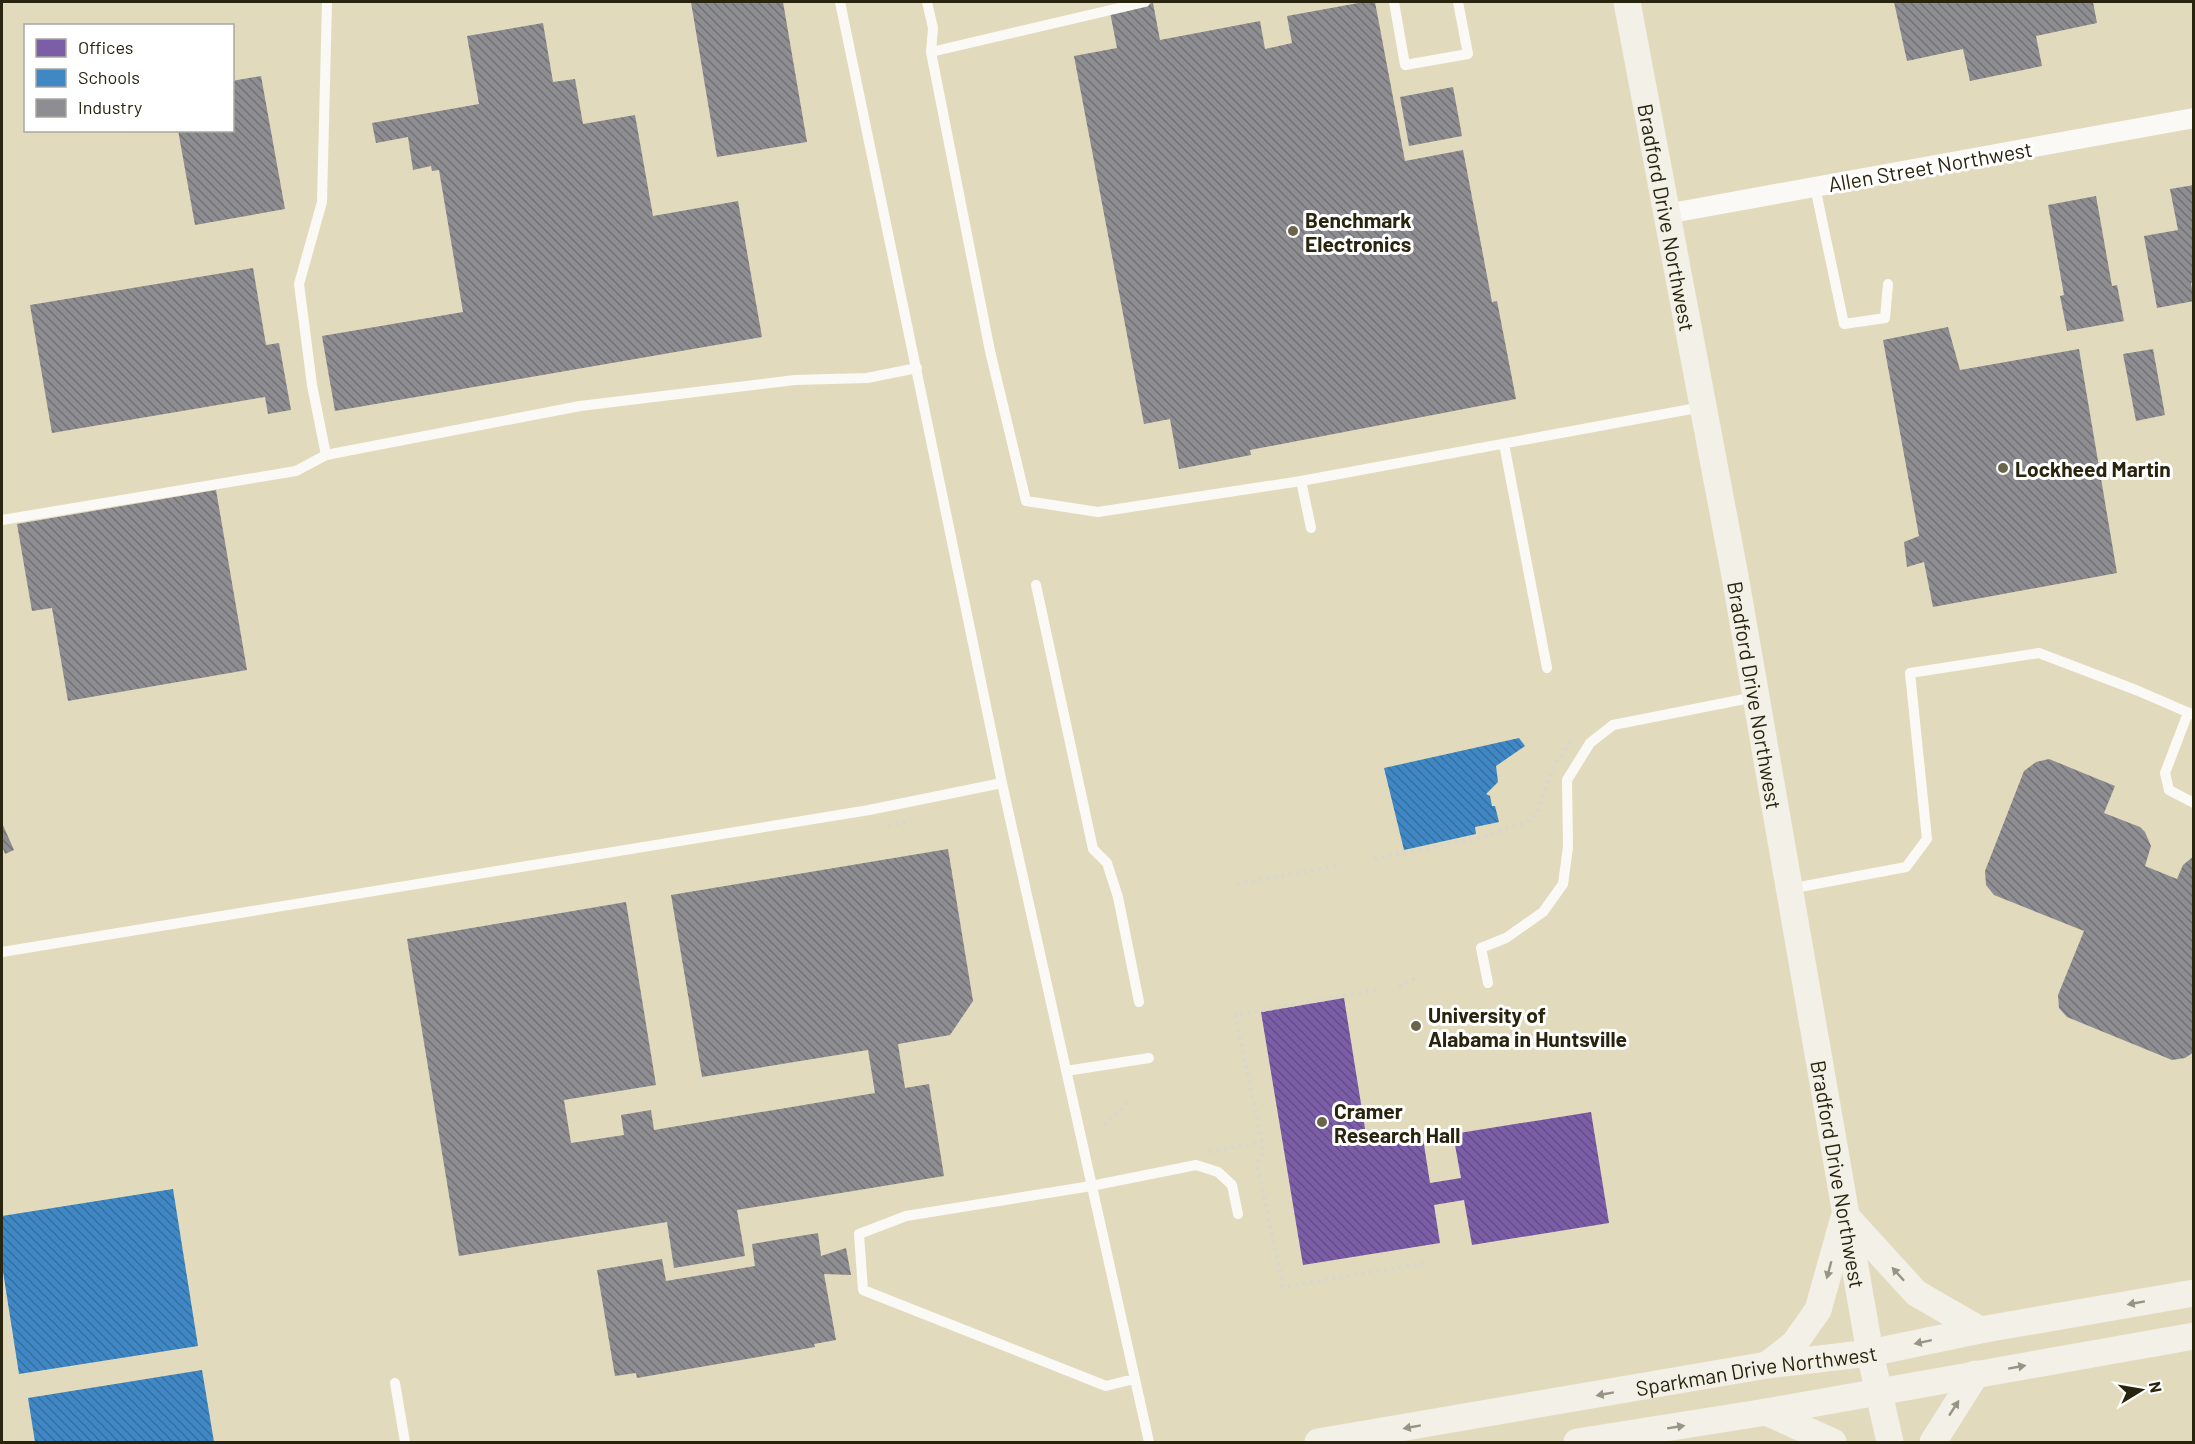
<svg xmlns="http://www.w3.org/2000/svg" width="2195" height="1444" viewBox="0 0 2195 1444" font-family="Barlow,sans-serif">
<defs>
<pattern id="offices-back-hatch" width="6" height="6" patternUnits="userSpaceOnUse" patternTransform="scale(1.5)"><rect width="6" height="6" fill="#7b5ea7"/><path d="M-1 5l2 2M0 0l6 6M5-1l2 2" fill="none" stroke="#654d86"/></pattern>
<pattern id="schools-back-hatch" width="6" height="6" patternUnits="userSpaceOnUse" patternTransform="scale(1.5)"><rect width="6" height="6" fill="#3f88c5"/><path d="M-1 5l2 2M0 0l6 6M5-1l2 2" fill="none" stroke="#356f9e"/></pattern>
<pattern id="industry-back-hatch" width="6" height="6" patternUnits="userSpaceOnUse" patternTransform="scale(1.5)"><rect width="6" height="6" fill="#8d8d92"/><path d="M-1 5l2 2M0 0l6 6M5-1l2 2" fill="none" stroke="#737376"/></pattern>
</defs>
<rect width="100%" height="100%" fill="#e2dabc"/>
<path fill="url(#offices-back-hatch)" d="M1344,998L1367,1141L1422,1132L1430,1183L1461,1178L1453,1134L1591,1112L1609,1223L1472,1245L1464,1200L1434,1205L1440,1243L1303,1265L1261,1012Z"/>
<path fill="url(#schools-back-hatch)" d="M1519,738L1525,746L1496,766L1498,782L1486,794L1490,796L1492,806H1495L1499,822L1475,827L1476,834L1404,850L1384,768Z
M173,1189L198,1346L19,1374L2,1265V1216Z
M202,1370L214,1442H35L28,1398Z"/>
<path fill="url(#industry-back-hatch)" d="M691,2H783L807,142L717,157Z
M1364,2H1375L1405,161L1463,150L1492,302L1497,301L1516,399L1250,450L1251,455L1179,469L1170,419L1144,424L1074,56L1117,48L1110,12L1153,3L1160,40L1260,21L1265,49L1292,43L1287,16Z
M1894,2H2093L2097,23L2036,36L2042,66L1970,81L1963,49L1907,61Z
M543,23L553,82L575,79L583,124L635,115L653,216L738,201L762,337L335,411L322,336L463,312L439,170L432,171L431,166L413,170L408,137L376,143L372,123L479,104L467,36Z
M261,76L285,209L195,225L178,130H232V81Z
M1453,87L1462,136L1409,146L1400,97Z
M2194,185V282L2191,283L2194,301L2157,308L2144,236L2178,230L2170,189Z
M2096,196L2112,286L2117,285L2124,321L2067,331L2060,296L2064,295L2048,205Z
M253,268L266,345L279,343L291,410L268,414L265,397L52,433L30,305Z
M1948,327L1960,370L2079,349L2117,573L1933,607L1924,562L1907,567L1904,542L1919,536L1883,340Z
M2153,349L2165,415L2136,421L2123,354Z
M216,490L247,670L68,701L52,608L32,611L17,524Z
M2049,759L2115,786L2104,813L2140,827L2145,832L2151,846L2145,866L2177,879L2183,865L2194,856V1052L2185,1058L2172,1060L2067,1017L2059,1008L2058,995L2084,931L1994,895L1986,885L1985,871L2024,771L2036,762Z
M2,823L14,850L5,854L2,846Z
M948,849L973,1001L950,1035L898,1044L905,1088L929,1084L944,1176L737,1210L745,1256L674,1268L667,1222L459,1256L407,939L626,902L656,1085L564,1100L571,1143L624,1135L621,1115L651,1110L654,1130L875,1093L868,1050L702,1077L671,895Z
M818,1233L821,1256L846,1248L851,1275L824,1274L836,1340L814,1344L815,1347L637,1378L636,1373L615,1376L597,1270L662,1259L666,1281L755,1266L752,1244Z"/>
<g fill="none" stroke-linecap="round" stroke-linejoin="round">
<path stroke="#d9d7cd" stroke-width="4" stroke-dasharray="3 4.5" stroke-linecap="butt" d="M888,826L911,820
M1374,859L1487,836L1526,822L1537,813L1554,765L1573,739
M1237,884L1341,865
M1399,987L1417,977
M1376,990L1235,1015L1264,1151L1257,1164L1283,1287L1425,1263
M1104,1125L1130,1101
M1209,1152L1262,1142"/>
<path stroke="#fbf9f5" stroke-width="10" d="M840,2L1002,783L1149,1442
M927,2L933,28L931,52L990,351L1026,501L1098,512L1301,481L1702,407
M1394,2L1405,65L1468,54L1458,2
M931,52L1145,2
M1815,187L1844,324L1885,318L1888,284
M1504,444L1547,668
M326,455L312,385L299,284L322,202L327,2
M1301,481L1311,528
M2,520L296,471L326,455L580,406L795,380L867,378L917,368
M1036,585L1093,849L1107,863L1118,897L1139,1002
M2188,713L2165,773L2169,790L2194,803
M1789,889L1906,867L1927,839L1910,673L2039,653L2136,690L2194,715
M2,952L869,810L1002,783
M1488,983L1481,948L1506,938L1543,912L1563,884L1568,847L1567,780L1590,743L1613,725L1755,697
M1066,1071L1149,1058
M1134,1379L1106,1386L863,1290L859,1234L906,1216L1091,1186L1196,1165L1218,1172L1232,1185L1238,1214
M395,1383L405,1442"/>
<path stroke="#fbf9f5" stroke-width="20" d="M1666,214L2194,118"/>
<g stroke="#f2f0e7" stroke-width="27">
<path id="s1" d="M1627,2L1735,576L1870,1353L1890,1442"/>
<path d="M1845,1215L1916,1293L1980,1330"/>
<path d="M1767,1365L1794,1344L1818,1310L1843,1221"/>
<path d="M1766,1412L1833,1442"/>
<path id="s2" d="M1318,1442L1767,1365L1870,1353L1980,1330L2194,1293"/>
<path d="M1577,1442L1766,1412L2194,1336"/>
<path d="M1933,1442L1976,1374"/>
</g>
</g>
<defs><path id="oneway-solid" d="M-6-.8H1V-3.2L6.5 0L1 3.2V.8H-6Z" transform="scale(1.5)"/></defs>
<g fill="#989485">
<use href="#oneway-solid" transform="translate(1829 1270) rotate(105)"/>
<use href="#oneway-solid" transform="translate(1898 1274) rotate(-132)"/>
<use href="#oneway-solid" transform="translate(2136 1303) rotate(170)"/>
<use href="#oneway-solid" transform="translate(1923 1342) rotate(168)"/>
<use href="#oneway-solid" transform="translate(2017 1367) rotate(-10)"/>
<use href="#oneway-solid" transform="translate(1605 1394) rotate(170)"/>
<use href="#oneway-solid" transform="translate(1954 1408) rotate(-57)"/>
<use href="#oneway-solid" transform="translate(1412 1427) rotate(170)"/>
<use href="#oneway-solid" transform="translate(1676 1427) rotate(-9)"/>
</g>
<g fill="#6a644b" stroke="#fff" stroke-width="2">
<circle cx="1293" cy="231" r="6"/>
<circle cx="2003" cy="468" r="6"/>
<circle cx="1416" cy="1026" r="6"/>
<circle cx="1322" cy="1122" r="6"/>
</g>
<g text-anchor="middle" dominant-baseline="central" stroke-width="6" stroke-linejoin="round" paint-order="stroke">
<g font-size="21" fill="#29240e" stroke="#fff">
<text transform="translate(1930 166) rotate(-10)">Allen Street Northwest</text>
<text stroke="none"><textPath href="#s1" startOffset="219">Bradford Drive Northwest</textPath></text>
<text stroke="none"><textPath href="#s1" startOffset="705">Bradford Drive Northwest</textPath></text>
<text stroke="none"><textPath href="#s1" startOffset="1191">Bradford Drive Northwest</textPath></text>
<text stroke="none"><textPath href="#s2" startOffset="444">Sparkman Drive Northwest</textPath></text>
</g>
<g font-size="21" font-weight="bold" fill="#29240e" stroke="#fff" text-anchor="start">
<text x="1305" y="219">Benchmark<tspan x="1305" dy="24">Electronics</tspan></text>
<text x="2015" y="468">Lockheed Martin</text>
<text x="1428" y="1014">University of<tspan x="1428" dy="24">Alabama in Huntsville</tspan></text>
<text x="1334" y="1110">Cramer<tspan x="1334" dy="24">Research Hall</tspan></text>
</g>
</g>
<rect width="2195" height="1444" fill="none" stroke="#29240e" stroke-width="6"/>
<rect x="24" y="24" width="210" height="108" fill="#ffffff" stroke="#a9a79f" stroke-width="1.5"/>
<rect x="36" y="39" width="30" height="18" fill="#7b5ea7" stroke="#a9a79f" stroke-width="1.5"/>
<text x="78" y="54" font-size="18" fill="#29240e">Offices</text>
<rect x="36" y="69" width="30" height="18" fill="#3f88c5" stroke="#a9a79f" stroke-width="1.5"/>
<text x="78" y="84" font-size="18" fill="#29240e">Schools</text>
<rect x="36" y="99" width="30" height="18" fill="#8d8d92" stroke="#a9a79f" stroke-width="1.5"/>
<text x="78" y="114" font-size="18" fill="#29240e">Industry</text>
<g transform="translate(2141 1390) rotate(79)" stroke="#ffffff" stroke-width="4.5" paint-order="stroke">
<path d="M0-4.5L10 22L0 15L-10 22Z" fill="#29240e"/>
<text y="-9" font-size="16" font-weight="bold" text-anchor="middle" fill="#29240e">N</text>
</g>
</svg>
